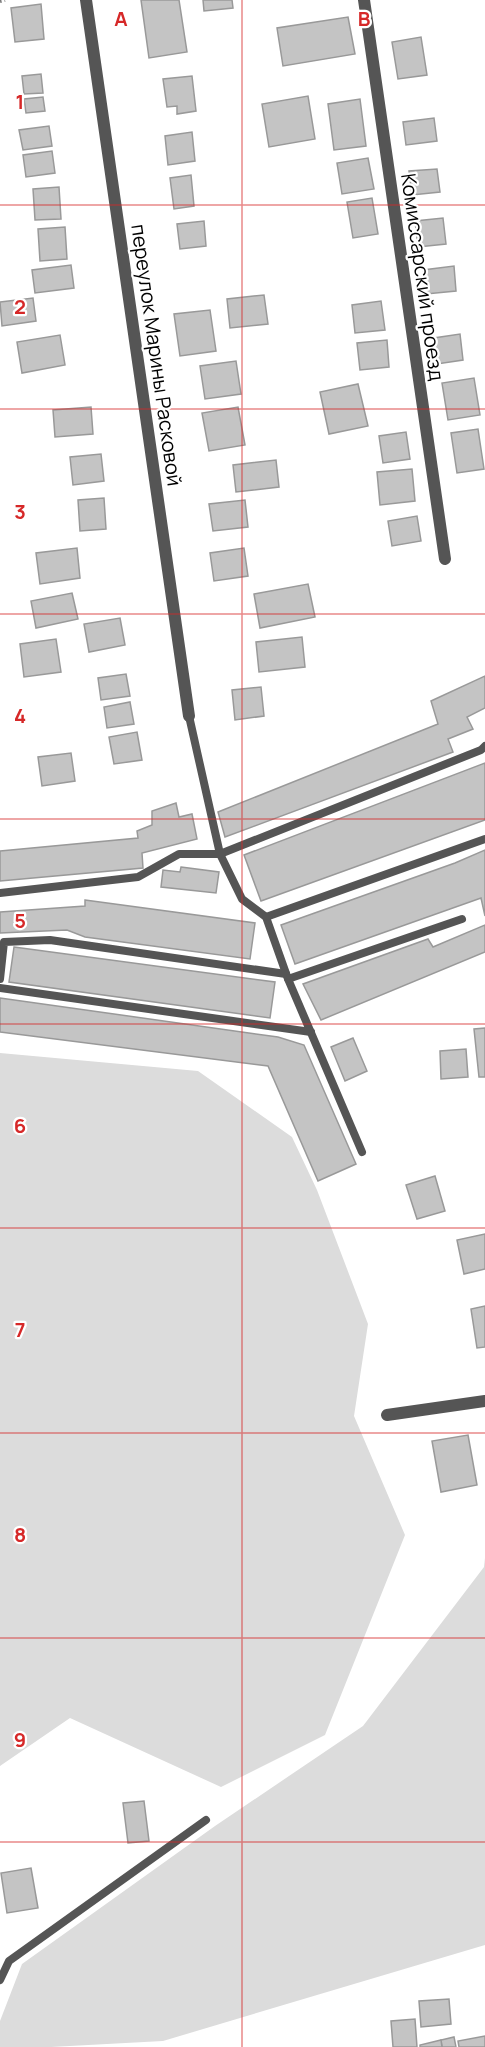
<svg xmlns="http://www.w3.org/2000/svg" width="485" height="2047" viewBox="0 0 485 2047" font-family="Manrope,sans-serif">
<style>
.green{fill:#dcdcdc}
.building{fill:#c4c4c4;stroke:#999;stroke-width:1.5}
.lines{fill:none;stroke-linecap:round;stroke-linejoin:round}
.path{stroke:#777;stroke-width:4;stroke-dasharray:1.5 3;stroke-linecap:butt}
.lane{stroke:#555;stroke-width:8}
.street{stroke:#555;stroke-width:12}
.grid{fill:none;stroke:#d62828;stroke-width:1.5;stroke-opacity:0.55}
.labels{text-anchor:middle;dominant-baseline:central;stroke-width:4.5;stroke-linejoin:round;paint-order:stroke}
.street-label{font-size:20px;fill:#000;stroke:#fff}
.grid-label{font-size:20px;text-anchor:middle;font-weight:bold;fill:#d62828;stroke:#fff;stroke-width:4.5;stroke-linejoin:round;paint-order:stroke}
</style>
<rect width="100%" height="100%" fill="#fff"/>
<g class="green">
<polygon points="0,1053 198,1071 292,1137 317,1190 368,1324 354,1416 405,1535 325,1735 221,1787 70,1718 0,1766"/>
<polygon points="485,1558 485,1945 163,2041 51,2047 0,2047 0,2021 22,1964 215,1826 363,1726 484,1567"/>
</g>
<g class="building">
<polygon points="141,0 179,0 187,52 149,58"/>
<polygon points="203,0 232,0 233,8 204,11"/>
<polygon points="41,4 44,39 15,42 11,8"/>
<polygon points="348,17 355,54 283,66 277,28"/>
<polygon points="421,37 427,75 398,79 392,42"/>
<polygon points="41,74 43,93 24,94 22,76"/>
<polygon points="192,76 196,111 177,114 177,106 167,107 163,79"/>
<polygon points="308,96 315,139 269,147 262,104"/>
<polygon points="43,97 45,111 26,113 24,99"/>
<polygon points="360,99 366,146 334,150 328,104"/>
<polygon points="434,118 437,141 406,145 403,122"/>
<polygon points="49,126 52,146 23,150 19,130"/>
<polygon points="192,132 195,161 168,165 165,136"/>
<polygon points="52,151 55,173 26,177 23,155"/>
<polygon points="368,158 374,189 342,194 337,163"/>
<polygon points="437,169 440,192 412,195 409,171"/>
<polygon points="191,175 194,206 174,209 170,178"/>
<polygon points="59,187 61,219 35,220 33,189"/>
<polygon points="372,198 378,234 353,238 347,202"/>
<polygon points="443,218 446,244 418,247 415,221"/>
<polygon points="204,221 206,246 180,249 177,224"/>
<polygon points="65,227 67,259 40,261 38,229"/>
<polygon points="71,265 74,288 35,293 32,270"/>
<polygon points="454,266 456,291 426,294 423,270"/>
<polygon points="264,295 268,324 230,328 227,299"/>
<polygon points="33,298 36,321 2,326 0,302"/>
<polygon points="381,301 385,330 355,333 352,305"/>
<polygon points="210,310 216,351 180,356 174,314"/>
<polygon points="460,334 463,360 437,364 434,338"/>
<polygon points="60,335 65,365 22,373 17,342"/>
<polygon points="387,340 389,367 360,370 357,343"/>
<polygon points="236,361 241,394 205,399 200,366"/>
<polygon points="474,378 480,415 448,420 442,383"/>
<polygon points="358,384 368,426 329,434 320,392"/>
<polygon points="91,407 93,434 55,437 53,410"/>
<polygon points="238,407 245,445 209,451 202,413"/>
<polygon points="478,429 484,469 457,473 451,433"/>
<polygon points="406,432 410,459 383,463 379,436"/>
<polygon points="101,454 104,481 73,485 70,457"/>
<polygon points="276,460 279,487 236,492 233,465"/>
<polygon points="412,469 415,501 380,505 377,472"/>
<polygon points="104,498 106,529 80,531 78,500"/>
<polygon points="245,500 248,527 213,531 209,504"/>
<polygon points="417,516 421,541 392,546 388,521"/>
<polygon points="77,548 80,578 40,584 36,553"/>
<polygon points="244,548 248,576 214,581 210,553"/>
<polygon points="308,584 315,617 260,628 254,594"/>
<polygon points="72,593 78,619 36,628 31,601"/>
<polygon points="120,618 125,645 89,652 84,624"/>
<polygon points="302,637 305,667 259,672 256,642"/>
<polygon points="56,639 61,672 24,677 20,644"/>
<polygon points="126,674 130,696 101,700 98,678"/>
<polygon points="485,676 485,708 467,717 473,729 448,739 453,752 225,837 218,812 438,724 431,701"/>
<polygon points="261,687 264,716 235,720 232,690"/>
<polygon points="130,702 134,724 107,728 104,707"/>
<polygon points="137,732 142,760 114,764 109,737"/>
<polygon points="71,753 75,781 42,786 38,757"/>
<polygon points="485,763 485,820 261,901 244,855"/>
<polygon points="176,803 179,817 192,814 197,839 142,853 143,868 0,881 0,851 138,838 137,831 152,825 152,811"/>
<polygon points="485,850 485,916 481,898 295,964 281,925 455,863"/>
<polygon points="181,867 219,872 216,893 161,887 163,870 180,872"/>
<polygon points="85,900 255,923 250,959 85,937 67,930 0,933 0,912 85,906"/>
<polygon points="485,925 485,952 321,1020 303,984 428,939 433,947"/>
<polygon points="14,947 275,982 270,1018 9,982"/>
<polygon points="0,998 278,1037 304,1045 356,1164 318,1181 268,1066 0,1032"/>
<polygon points="485,1028 485,1077 479,1077 474,1029"/>
<polygon points="353,1038 367,1071 345,1081 331,1047"/>
<polygon points="466,1049 468,1077 441,1079 440,1051"/>
<polygon points="435,1176 445,1211 417,1219 406,1185"/>
<polygon points="485,1234 485,1269 464,1274 457,1240"/>
<polygon points="485,1306 485,1347 477,1348 471,1309"/>
<polygon points="468,1435 477,1485 441,1492 432,1441"/>
<polygon points="144,1801 149,1841 128,1843 123,1803"/>
<polygon points="31,1868 38,1908 7,1913 1,1873"/>
<polygon points="449,1999 451,2024 421,2027 419,2001"/>
<polygon points="415,2019 417,2047 393,2047 391,2021"/>
<polygon points="485,2036 485,2047 459,2047 458,2041"/>
<polygon points="454,2037 456,2047 442,2047 441,2040"/>
<polygon points="441,2040 442,2047 420,2047 420,2045"/>
</g>
<g class="lines">
<polyline class="path" points="0,1 5,0"/>
<g class="lane">
<polyline points="189,716 220,854 242,899 266,917 288,979 362,1152"/>
<polyline points="0,893 138,877 179,854 220,854 481,750 485,746"/>
<polyline points="266,917 485,839"/>
<polyline points="0,979 4,942 50,940 286,974"/>
<polyline points="288,979 462,919"/>
<polyline points="0,988 311,1032"/>
<polyline points="0,1980 9,1961 206,1820"/>
</g>
<g class="street">
<polyline points="86,0 189,716"/>
<polyline points="364,0 445,559"/>
<polyline points="387,1415 485,1401"/>
</g>
</g>
<path class="grid" d="M242,0V2047M0,205H485M0,409H485M0,614H485M0,819H485M0,1024H485M0,1228H485M0,1433H485M0,1638H485M0,1842H485"/>
<g class="labels">
<g class="street-label">
<text transform="translate(423 277) rotate(82)">Комиссарский проезд</text>
<text transform="translate(157 355) rotate(82)">переулок Марины Расковой</text>
</g>
</g>
<g class="grid-label">
<text x="121" y="26">A</text>
<text x="364" y="26">B</text>
<text x="20" y="109">1</text>
<text x="20" y="314">2</text>
<text x="20" y="519">3</text>
<text x="20" y="723">4</text>
<text x="20" y="928">5</text>
<text x="20" y="1133">6</text>
<text x="20" y="1337">7</text>
<text x="20" y="1542">8</text>
<text x="20" y="1747">9</text>
</g>
</svg>
